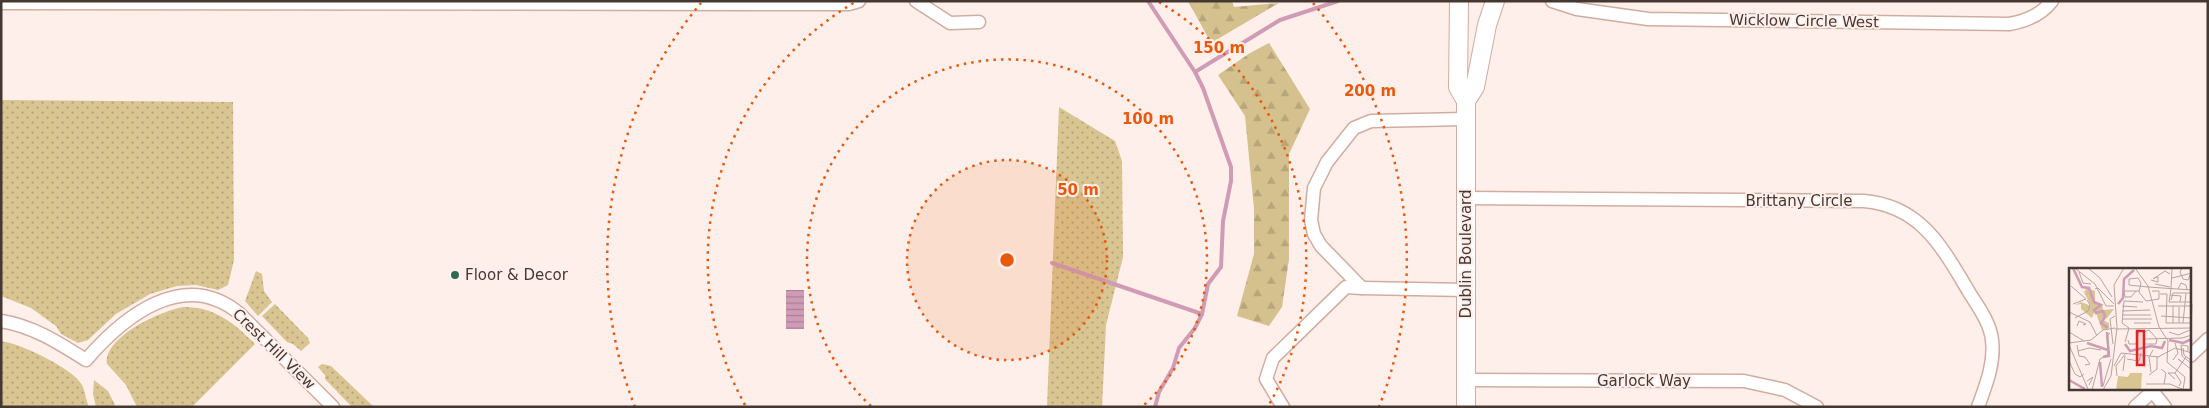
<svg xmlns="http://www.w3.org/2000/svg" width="2209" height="408" viewBox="0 0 2209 408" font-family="'DejaVu Sans',sans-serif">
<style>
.grass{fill:url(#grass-dots)}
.forest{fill:url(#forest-firs)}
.water{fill:url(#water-rules)}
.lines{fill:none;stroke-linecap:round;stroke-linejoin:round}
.stream{stroke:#d09bb5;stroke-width:4}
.street-casing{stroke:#d0ada1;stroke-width:15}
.secondary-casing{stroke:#d0ada1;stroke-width:20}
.street{stroke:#fff;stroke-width:12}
.secondary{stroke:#fff;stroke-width:18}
.ring{fill:none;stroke:#e8590c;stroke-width:2.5;stroke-dasharray:2.5 5}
.poi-dot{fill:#2f6a54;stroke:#feefea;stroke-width:2}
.labels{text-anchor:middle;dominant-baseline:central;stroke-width:4;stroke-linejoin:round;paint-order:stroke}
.street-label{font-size:15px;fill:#453732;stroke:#feefea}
.poi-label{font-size:15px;fill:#453732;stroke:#feefea;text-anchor:start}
.inset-river{fill:none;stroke:#d09bb5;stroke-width:2.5}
.inset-road{fill:none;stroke:#b4a5a0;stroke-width:1}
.view{fill:#d62828;fill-opacity:0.15;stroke:#d62828;stroke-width:2.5}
.inset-edge{fill:none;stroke:#453732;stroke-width:2.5}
.centre{fill:#e8590c;stroke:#feefea;stroke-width:2.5}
.ring-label{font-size:15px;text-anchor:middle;font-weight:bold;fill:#e8590c;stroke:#feefea;stroke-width:4;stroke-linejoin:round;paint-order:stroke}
</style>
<defs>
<pattern id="grass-dots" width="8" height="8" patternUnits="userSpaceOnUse" patternTransform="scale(1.25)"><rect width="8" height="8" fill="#d9c591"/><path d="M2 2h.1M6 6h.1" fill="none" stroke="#b2a177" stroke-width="1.8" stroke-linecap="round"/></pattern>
<pattern id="forest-firs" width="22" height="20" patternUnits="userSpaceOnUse" patternTransform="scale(1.25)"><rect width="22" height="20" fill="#d4c18d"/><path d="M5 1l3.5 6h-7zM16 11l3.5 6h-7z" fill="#b7a67a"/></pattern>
<pattern id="water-rules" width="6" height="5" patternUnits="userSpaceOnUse" patternTransform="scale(1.25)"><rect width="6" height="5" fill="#d09bb5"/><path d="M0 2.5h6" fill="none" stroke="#ab7f94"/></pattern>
</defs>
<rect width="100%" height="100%" fill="#feefea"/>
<g class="grass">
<polygon points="1,100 233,102 234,260 228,285 218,290 196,285 177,286 150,294 116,314 88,340 78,343 61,334 56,326 31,308 1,296"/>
<polygon points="1059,107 1115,141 1122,161 1123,257 1106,325 1102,407 1047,407"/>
<polygon points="256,271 262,274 264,291 272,302 258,316 245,301"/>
<polygon points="275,304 308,338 310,343 301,351 293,344 287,342 262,316"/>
<path d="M184,307C215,307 234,323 255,344L192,407H137L126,385L107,364C103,337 162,310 184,307Z"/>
<path d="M1,341C19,343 73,368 82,385C85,391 86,400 89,407H1Z"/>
<polygon points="322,364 331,366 374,407 352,407 325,379 325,375 318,367"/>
<polygon points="94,380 108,391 116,407 96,407 93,394"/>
</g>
<g class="forest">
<polygon points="1188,1 1232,1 1234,7 1279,3 1211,43"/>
<polygon points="1269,43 1310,109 1289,154 1289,259 1282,307 1269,326 1237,316 1254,254 1254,209 1245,116 1218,75 1250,53"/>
</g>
<rect class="water" x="786" y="290" width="18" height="39"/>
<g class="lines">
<g class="stream">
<polyline points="1148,1 1195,72 1203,88 1231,167 1231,181 1223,221 1221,267 1208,284 1202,314 1195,328 1179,348 1173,368 1159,392 1155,407"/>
<polyline points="1195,72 1280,20 1338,1"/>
<polyline points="1052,263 1202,314"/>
</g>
<defs>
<g id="street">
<polyline points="916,1 950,23 979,22"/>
<path d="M1552,1L1577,9L1648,19L2009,24C2027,21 2041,15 2052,1"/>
<polyline points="1,3 849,4 859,1"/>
<path d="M1466,198L1864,201C1921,206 1942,247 1969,292C1978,307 1990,322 1992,340C1995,363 1986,385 1978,407"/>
<polyline points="1362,288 1466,290"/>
<path d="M1,321C33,326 59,343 86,360C123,317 184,267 240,314L333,407"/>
<polyline points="2190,356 2208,339"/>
<polyline points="1466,380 1744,381 1785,390 1817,407"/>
<polyline points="2153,392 2165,407"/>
<polyline points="1283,407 1266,379 1273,358 1346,287 1362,288 1321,246 1314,234 1311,220 1314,188 1327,162 1354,128 1371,121 1465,119"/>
<polyline points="2135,407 2155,389"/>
</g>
<g id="secondary">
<polyline points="1459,1 1458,87 1466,101 1466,407"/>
<polyline points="1466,101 1475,87 1487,25 1495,1"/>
</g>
</defs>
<use href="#street" class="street-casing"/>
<use href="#secondary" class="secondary-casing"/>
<use href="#street" class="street"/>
<use href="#secondary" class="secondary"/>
</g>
<circle cx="1007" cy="260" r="100" fill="#e8590c" fill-opacity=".12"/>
<g class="ring">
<circle cx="1007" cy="260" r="100"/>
<path d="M871 406A200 200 0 1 1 1143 406"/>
<path d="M745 405A300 300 0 0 1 855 2M1159 2A300 300 0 0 1 1269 405"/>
<path d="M635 407A400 400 0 0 1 701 3M1313 3A400 400 0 0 1 1379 407"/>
</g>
<circle class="poi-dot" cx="455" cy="275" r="5"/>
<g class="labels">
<g class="street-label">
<text transform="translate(1804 21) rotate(1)">Wicklow Circle West</text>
<text x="1799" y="201">Brittany Circle</text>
<text transform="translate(1466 254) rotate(-90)">Dublin Boulevard</text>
<text transform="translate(274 349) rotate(44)">Crest Hill View</text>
<text x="1644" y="381">Garlock Way</text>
</g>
<g class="poi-label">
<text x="465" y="275">Floor &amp; Decor</text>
</g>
</g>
<g transform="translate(2069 268)">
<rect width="122" height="122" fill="#feefea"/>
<path d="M18,20L26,23V34L33,36L34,42L45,41L38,50L32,51L40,55V60L33,62L26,42L23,50L12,41V36L6,37L12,34L22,38L15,24Z" fill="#d9c591"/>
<path d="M61,105H73L72,122L77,121L78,122H47L49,108L59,109Z" fill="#d9c591"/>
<path class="inset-river" d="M4,0L13,19L20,20L25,34L32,37L25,42L27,45L34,43L36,49L32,55L39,60M49,36L54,30L55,11L65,2M100,72L114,75L123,71M18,75L39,82M56,76L61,83L82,78L93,80L96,73M34,89L40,88L38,64M31,94L33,119M0,112L16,121"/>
<path class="inset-road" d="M19,0L31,10L43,29M66,0L79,18L90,59L99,73L98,94L116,109L114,122M113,0L111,4L114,11L119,12L122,5M7,1L26,16L37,38H45M10,4L14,15L22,16M69,10L72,15L70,24L77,33L90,31V23H83M69,10L60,11V17L79,19M103,10L123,5M84,11L96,3L101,6M82,12L89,14V9L85,10M86,16L101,19M2,18L17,31L4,36M79,19L123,22M26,21L29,20L45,36M102,21L100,34H121M102,21L103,0M109,21L112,15L117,17L118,22M67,23L62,29H56L55,23H70M91,26H98L97,55H122M101,27L112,28L111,34M102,32L104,25H121M53,38L68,39M89,38H123M104,38V55M110,39V55M53,43L81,42M0,44L21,54L28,68M53,47H82M92,48L123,50M6,50L19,43L21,37L18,32M53,51H83M53,55L55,33L74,34M53,55L60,60L56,74M65,55H82M114,55L117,25M8,58L10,53L17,56L14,57M122,60L123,36M46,61L123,60M0,64L15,73M75,64L80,62L88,71M100,64L109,67L121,62M75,71L113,70L123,67M59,72L60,76H67L70,61M0,75L22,72L34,62L46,60M44,76L41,51L46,48M75,76H87L88,71M0,77L19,121M8,77L10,88L16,89L21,96L16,97M114,80L115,87L123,93M9,83L20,80L32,82M119,83V78L112,77L113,88L123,96M89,89L106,80L123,85M58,91L70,93L72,85M104,92L109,85L106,75M0,93L6,106L11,109L15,106M114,95L109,91L123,102M45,98L52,85L90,89M92,101L97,105L95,116M54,103L56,88M82,104L80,89L84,82M80,107L88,101V89M48,108L47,98L57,85M106,111L99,105H106M18,113L24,109L20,117M77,116H101L113,121M34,118L42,91M110,118L112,114L106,105L117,89M23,122L31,91L39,86L38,68L41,65M34,122L42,108L48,60L45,17L55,0"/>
<path class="view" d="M68,63H75V97H68Z"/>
<rect width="122" height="122" class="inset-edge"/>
</g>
<circle cx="1007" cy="260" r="8" class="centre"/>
<g class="ring-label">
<text x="1219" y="53">150 m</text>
<text x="1370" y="96">200 m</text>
<text x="1148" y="124">100 m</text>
<text x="1078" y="195">50 m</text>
</g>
<rect width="2209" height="408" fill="none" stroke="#453732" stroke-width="5"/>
</svg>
